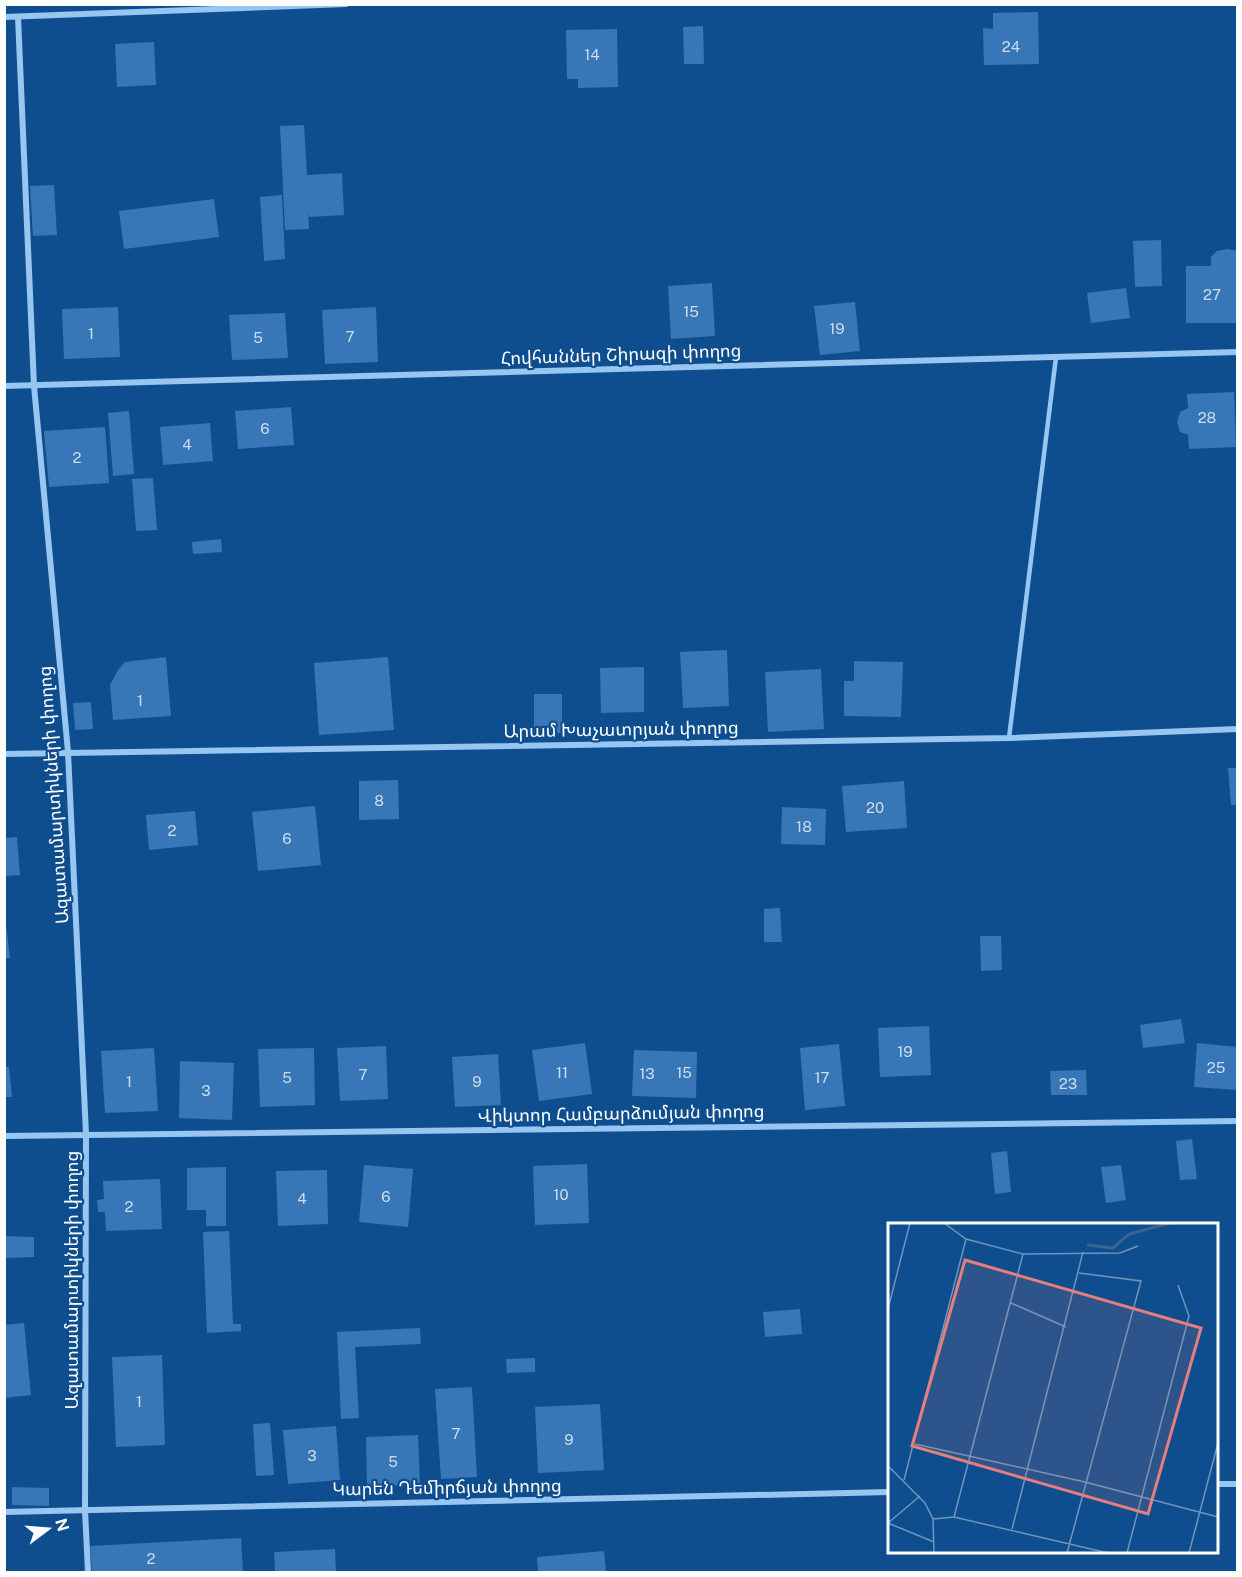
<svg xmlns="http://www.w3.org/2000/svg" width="1242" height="1577" viewBox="0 0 1242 1577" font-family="'Public Sans','Noto Sans Armenian',sans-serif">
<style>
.building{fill:#3777b8}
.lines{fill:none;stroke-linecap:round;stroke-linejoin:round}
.service{stroke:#97c6f3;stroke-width:4.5}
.minor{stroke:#97c6f3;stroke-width:6}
.labels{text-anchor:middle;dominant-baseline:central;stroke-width:4.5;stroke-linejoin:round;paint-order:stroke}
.number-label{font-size:15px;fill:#cddded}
.street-label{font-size:18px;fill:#fff;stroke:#0f4e8e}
.inset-river{fill:none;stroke:#376594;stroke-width:3}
.inset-road{fill:none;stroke:#6f95bb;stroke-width:1.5}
.view{fill:#e67e7e;fill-opacity:0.15;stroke:#e67e7e;stroke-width:3}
.inset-edge{fill:none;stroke:#fff;stroke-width:3}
</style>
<rect width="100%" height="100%" fill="#0f4e8e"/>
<g class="building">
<polygon points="1038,12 1039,64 984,65 983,28 993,29 993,13"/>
<polygon points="703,26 704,64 684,64 683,27"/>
<polygon points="617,29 618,87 578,88 578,79 567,79 566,30"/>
<polygon points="154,42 156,85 117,87 115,44"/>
<polygon points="304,125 307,175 342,173 344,215 309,217 308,208 309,229 285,230 280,126"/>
<polygon points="54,185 57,235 33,236 30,186"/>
<polygon points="282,195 285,259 264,261 260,197"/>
<polygon points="214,199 219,237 124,249 119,211"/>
<polygon points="1161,240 1162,286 1135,287 1133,241"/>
<polygon points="1227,249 1238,251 1238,323 1186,323 1186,266 1211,266 1211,257 1217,251"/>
<polygon points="712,283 715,336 671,339 668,286"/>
<polygon points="1126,288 1130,318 1091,323 1087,293"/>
<polygon points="855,302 860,351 820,355 814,306"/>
<polygon points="118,307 120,357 64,359 62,309"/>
<polygon points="376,307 378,362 325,364 322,310"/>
<polygon points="285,313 288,358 232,360 229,315"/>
<polygon points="1234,392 1236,447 1189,449 1188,435 1180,432 1177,422 1180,412 1188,408 1187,394"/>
<polygon points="291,407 294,445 238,449 235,411"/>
<polygon points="129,411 134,474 113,476 108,413"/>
<polygon points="210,423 213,461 163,465 160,427"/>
<polygon points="105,427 109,483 49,487 44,431"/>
<polygon points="153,478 157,530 136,531 132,479"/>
<polygon points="221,539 222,552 193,554 192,542"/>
<polygon points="727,650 729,706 683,708 680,652"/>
<polygon points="166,657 171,716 113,720 110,685 118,670 125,662"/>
<polygon points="388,657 394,730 319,735 314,663"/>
<polygon points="854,661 903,662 901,717 844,716 844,681 854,681"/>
<polygon points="644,667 644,712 601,713 600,668"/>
<polygon points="821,669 824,729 768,732 765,672"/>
<rect x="534" y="694" width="28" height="39"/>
<polygon points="91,702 93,729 75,730 73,703"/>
<polygon points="1228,768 1238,768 1238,805 1231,805"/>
<polygon points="398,780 399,819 359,820 359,781"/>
<polygon points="904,781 907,828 846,832 842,786"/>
<polygon points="315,806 321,865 258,871 252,812"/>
<polygon points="782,807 826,809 825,845 781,844"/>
<polygon points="195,811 198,845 149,850 146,815"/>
<polygon points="17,837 20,875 4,876 4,838"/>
<polygon points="4,908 10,958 4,958"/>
<polygon points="780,908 782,942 764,942 764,909"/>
<polygon points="980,936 1001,936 1002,970 981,971"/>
<polygon points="1181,1019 1185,1043 1143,1048 1140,1025"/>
<polygon points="929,1026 931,1075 880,1077 878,1028"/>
<polygon points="585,1043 592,1094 539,1101 532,1050"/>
<polygon points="1197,1043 1238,1047 1238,1090 1194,1087"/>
<polygon points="839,1044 845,1106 805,1110 800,1048"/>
<polygon points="386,1046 388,1099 340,1101 337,1048"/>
<polygon points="154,1048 158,1111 105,1113 101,1051"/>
<polygon points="314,1048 315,1105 260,1107 258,1049"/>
<polygon points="634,1050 697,1052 696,1098 632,1096"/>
<polygon points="498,1054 501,1105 455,1107 452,1057"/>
<polygon points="180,1061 234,1063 232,1120 179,1118"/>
<polygon points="4,1067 9,1067 12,1097 4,1097"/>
<polygon points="1086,1070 1087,1095 1051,1095 1050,1071"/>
<polygon points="1192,1139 1197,1179 1180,1180 1176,1141"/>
<polygon points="1007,1151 1011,1192 995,1194 991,1153"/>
<polygon points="587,1164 589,1223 535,1225 533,1166"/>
<polygon points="364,1165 413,1169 408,1227 359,1222"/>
<polygon points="1121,1165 1126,1200 1106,1203 1101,1167"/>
<polygon points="226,1167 226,1226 206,1226 206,1210 187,1210 187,1168"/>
<polygon points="327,1170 328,1224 278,1226 276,1171"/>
<polygon points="160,1179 162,1229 106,1231 105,1212 98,1212 97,1200 104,1199 103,1181"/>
<polygon points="229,1231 233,1324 241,1324 241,1331 207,1333 203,1232"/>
<polygon points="4,1236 34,1237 34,1257 4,1258"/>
<polygon points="800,1309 802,1334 765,1337 763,1312"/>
<polygon points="24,1323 31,1395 4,1398 4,1325"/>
<polygon points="420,1328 421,1344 355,1347 359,1418 341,1419 337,1332"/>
<polygon points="162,1355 165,1445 116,1447 112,1357"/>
<polygon points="535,1358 535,1372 507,1373 506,1359"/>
<polygon points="472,1387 477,1477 441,1479 435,1389"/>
<polygon points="600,1404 604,1470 538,1473 535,1407"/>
<polygon points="270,1423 274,1475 256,1476 253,1424"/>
<polygon points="336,1426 340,1480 288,1484 283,1430"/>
<polygon points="418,1435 420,1485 367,1486 366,1437"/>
<polygon points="12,1487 49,1488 49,1506 12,1505"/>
<polygon points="241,1538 243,1572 92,1572 90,1546"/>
<polygon points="335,1549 336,1572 275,1572 274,1552"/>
<polygon points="604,1551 606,1572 538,1572 537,1557"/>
</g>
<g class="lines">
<polyline class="service" points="1009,738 1056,357"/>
<g class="minor">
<polyline points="4,17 346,4"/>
<polyline points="18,17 34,386 68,752 86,1134 85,1510 88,1572"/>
<polyline points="4,386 1238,352"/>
<polyline points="4,754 1009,738 1238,729"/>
<polyline points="4,1136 1238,1121"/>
<polyline points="1216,1484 1238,1484"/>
<polyline points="4,1512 890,1492"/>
</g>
</g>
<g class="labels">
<g class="number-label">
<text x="1011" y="46">24</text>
<text x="592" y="54">14</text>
<text x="1212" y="294">27</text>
<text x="691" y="311">15</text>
<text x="837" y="328">19</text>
<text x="91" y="333">1</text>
<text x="350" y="336">7</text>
<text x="258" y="337">5</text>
<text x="1207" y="417">28</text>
<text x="265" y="428">6</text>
<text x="187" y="444">4</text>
<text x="77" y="457">2</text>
<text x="140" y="700">1</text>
<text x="379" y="800">8</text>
<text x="875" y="807">20</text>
<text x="804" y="826">18</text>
<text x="172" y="830">2</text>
<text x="287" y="838">6</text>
<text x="905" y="1051">19</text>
<text x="1216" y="1067">25</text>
<text x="562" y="1072">11</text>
<text x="684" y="1072">15</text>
<text x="647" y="1073">13</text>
<text x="363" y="1074">7</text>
<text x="287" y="1077">5</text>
<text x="822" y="1077">17</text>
<text x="129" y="1081">1</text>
<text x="477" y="1081">9</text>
<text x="1068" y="1083">23</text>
<text x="206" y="1090">3</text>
<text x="561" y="1194">10</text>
<text x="386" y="1196">6</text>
<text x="302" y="1198">4</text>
<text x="129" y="1206">2</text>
<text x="139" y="1401">1</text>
<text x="456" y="1433">7</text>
<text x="569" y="1439">9</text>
<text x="312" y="1455">3</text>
<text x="393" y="1461">5</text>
<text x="151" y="1558">2</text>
</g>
<g class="street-label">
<text transform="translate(621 354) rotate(-2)">Հովհաններ Շիրազի փողոց</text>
<text transform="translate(621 729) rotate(-1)">Արամ Խաչատրյան փողոց</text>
<text transform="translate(53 795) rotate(-94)">Ազատամարտիկների փողոց</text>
<text transform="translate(621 1113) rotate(-1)">Վիկտոր Համբարձումյան փողոց</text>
<text transform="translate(71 1280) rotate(-90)">Ազատամարտիկների փողոց</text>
<text transform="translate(447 1487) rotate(-1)">Կարեն Դեմիրճյան փողոց</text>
</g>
</g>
<g transform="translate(888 1223)">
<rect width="330" height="330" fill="#0f4e8e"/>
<path class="inset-river" d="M199,22L225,25L241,11L282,0"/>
<path class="inset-road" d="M56,0L78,16L135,31L232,30L250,23M123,80L178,104M0,86L22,0M27,221L197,259L330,294M0,243L37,280L45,296L46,330M16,257L78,16M66,294L135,31M45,296L66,294L220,330M0,300L46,319M0,300L32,273M124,306L195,29M179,330L253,58L191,50M239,330L301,93L290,62M301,330L330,220"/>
<path class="view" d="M77,37L313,105L260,291L24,223Z"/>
<rect width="330" height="330" class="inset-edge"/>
</g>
<rect width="1242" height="1577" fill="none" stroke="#ffffff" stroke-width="12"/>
<g transform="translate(48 1529) rotate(74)" stroke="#0f4e8e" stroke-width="4.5" paint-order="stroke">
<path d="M0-4.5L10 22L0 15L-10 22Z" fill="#ffffff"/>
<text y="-9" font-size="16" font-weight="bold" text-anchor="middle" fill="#ffffff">N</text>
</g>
</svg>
